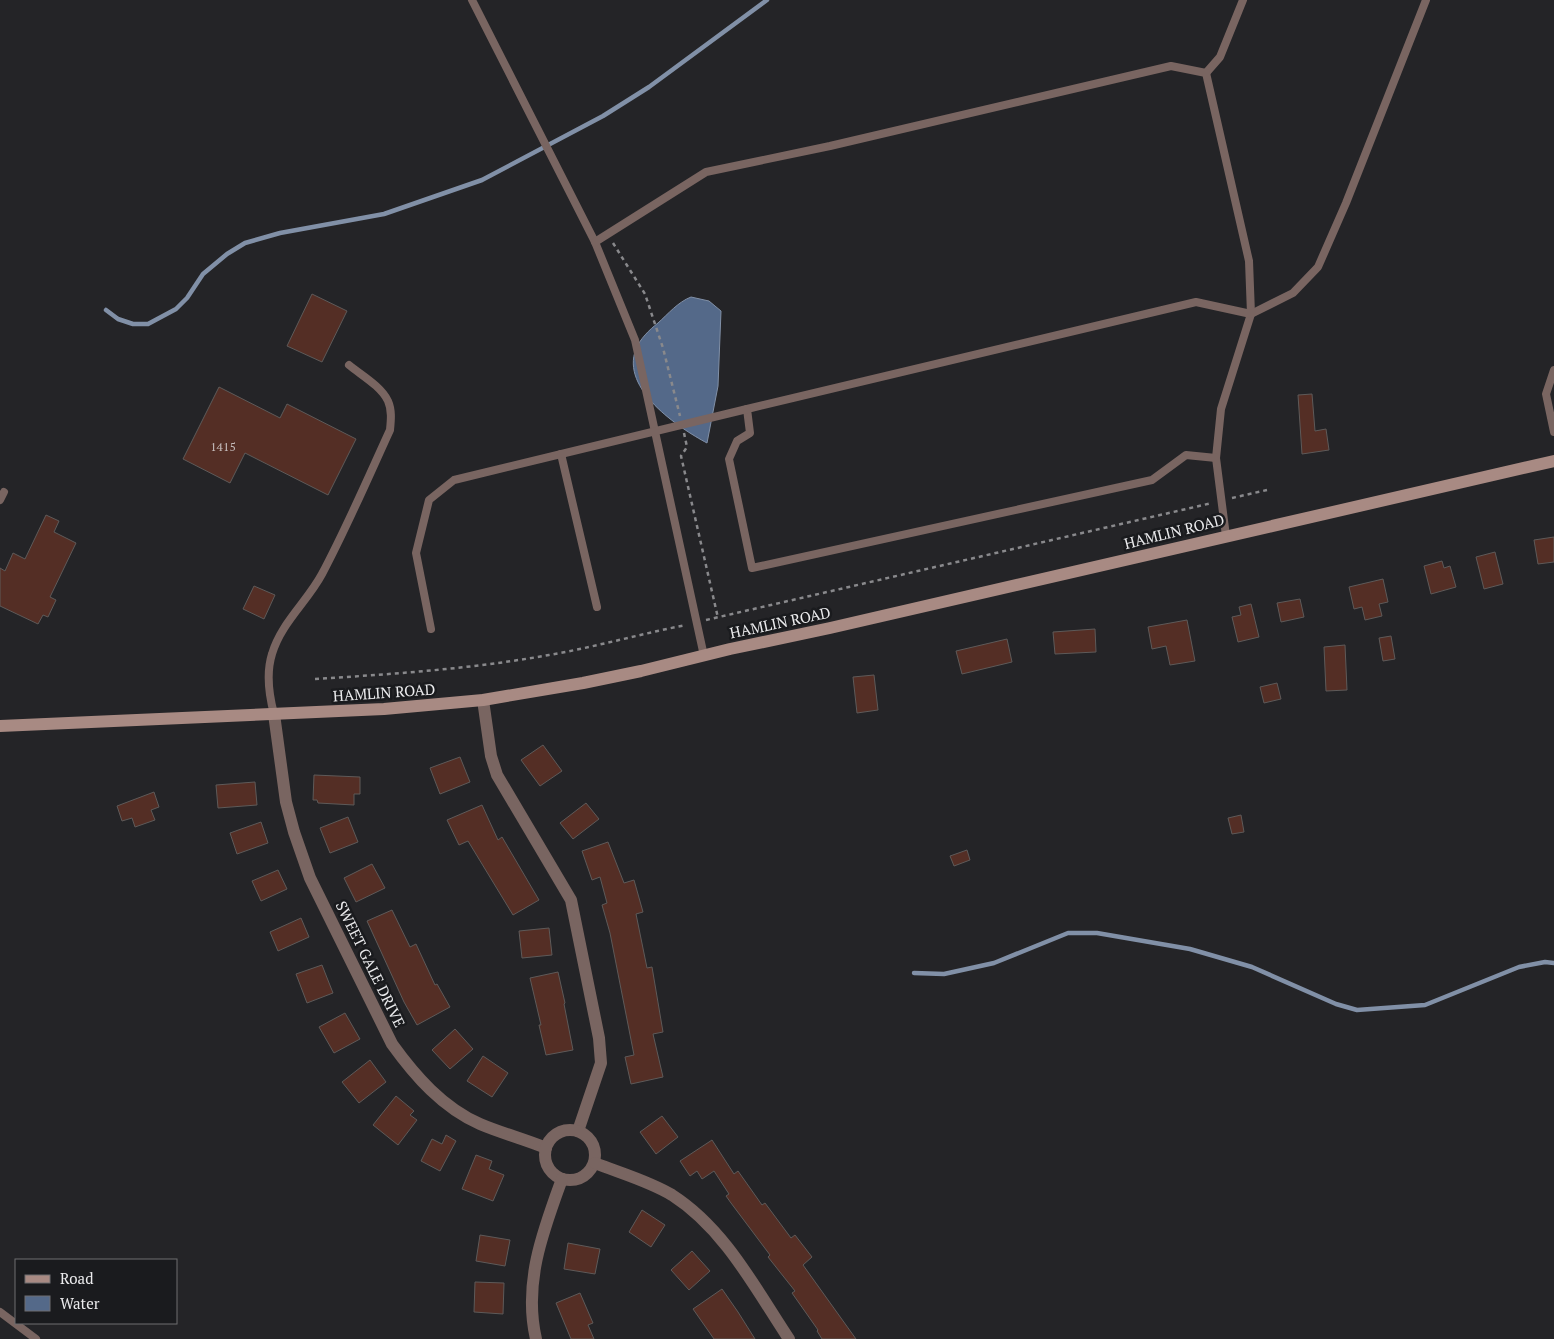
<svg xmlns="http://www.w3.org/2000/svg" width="1554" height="1339" viewBox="0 0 1554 1339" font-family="'PT Serif',serif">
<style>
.water{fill:#546989;stroke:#8190a7}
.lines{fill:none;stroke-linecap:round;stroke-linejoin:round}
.stream{stroke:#8190a7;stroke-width:4.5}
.building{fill:#542e25;stroke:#5e5a59}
.path{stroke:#89898c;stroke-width:2.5;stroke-dasharray:4 4;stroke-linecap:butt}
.lane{stroke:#796561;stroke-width:8}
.street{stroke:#796561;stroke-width:12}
.secondary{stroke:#a88a83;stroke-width:12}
.labels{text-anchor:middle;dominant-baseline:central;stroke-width:5;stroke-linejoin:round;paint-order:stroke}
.number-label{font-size:12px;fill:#c5bcbb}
.street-label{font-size:15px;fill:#ebebed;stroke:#1a1b1e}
</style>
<rect width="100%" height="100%" fill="#242427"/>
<path class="water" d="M691,297L709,301L721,311L718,386L707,443C679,428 620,389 636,349C640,339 649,330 658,323C668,314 678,302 691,297Z"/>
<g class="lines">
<g class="stream">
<polyline points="106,310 118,319 133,324 148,324 176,309 187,298 203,274 227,254 245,243 280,233 384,214 482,180 603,116 649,87 767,0"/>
<polyline points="914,973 944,974 994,963 1068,933 1097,933 1190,949 1252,967 1336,1004 1357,1010 1425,1005 1519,967 1545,962 1554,963"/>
</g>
</g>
<g class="building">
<polygon points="312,294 347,311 322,362 287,346"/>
<polygon points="219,387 280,418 287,404 356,439 328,495 245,453 230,483 183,459"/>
<polygon points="1312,394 1315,431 1326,429 1329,450 1302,454 1298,395"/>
<polygon points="46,515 59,521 54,532 76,543 50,597 56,600 48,617 43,615 38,624 0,606 0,568 5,571 13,553 25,559"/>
<polygon points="1554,537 1554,562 1538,564 1534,540"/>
<polygon points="1495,552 1503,584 1484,589 1476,557"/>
<polygon points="1442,561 1444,568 1450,566 1456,587 1431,594 1424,566"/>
<polygon points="1383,579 1388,602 1379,604 1382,616 1365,620 1362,607 1354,609 1349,587"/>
<polygon points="254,586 275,595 264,619 243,609"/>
<polygon points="1300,599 1304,617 1281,622 1277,603"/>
<polygon points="1251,604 1259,637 1238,642 1232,617 1241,615 1239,607"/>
<polygon points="1187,620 1195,661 1170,665 1166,646 1152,649 1148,627"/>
<polygon points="1095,629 1096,652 1055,654 1053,632"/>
<polygon points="1391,636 1395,659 1383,661 1379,638"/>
<polygon points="1007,639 1012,662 962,674 956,651"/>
<polygon points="1345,645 1347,690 1326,691 1324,647"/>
<polygon points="874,675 878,710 857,713 853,677"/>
<polygon points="1277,683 1281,699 1264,703 1260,687"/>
<polygon points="543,745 562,771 540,786 521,760"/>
<polygon points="460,757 470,782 440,794 430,768"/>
<polygon points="314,775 360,777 360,794 354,794 354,805 318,803 317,800 313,800"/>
<polygon points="255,782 257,805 218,808 216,785"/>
<polygon points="154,792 159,807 151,810 155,820 135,827 132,818 122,821 117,806"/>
<polygon points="586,803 599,819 573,839 560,823"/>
<polygon points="482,805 498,840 502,837 539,900 513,915 468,841 459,845 447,820"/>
<polygon points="1241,815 1244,832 1232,834 1228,818"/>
<polygon points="348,817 358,842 330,853 320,828"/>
<polygon points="261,822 268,843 237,854 230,833"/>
<polygon points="608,842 624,883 634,880 643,912 636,914 647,968 652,967 663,1032 653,1034 663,1077 631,1084 625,1057 634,1055 610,933 602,905 607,903 600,877 592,880 582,851"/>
<polygon points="967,850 970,860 954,866 950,856"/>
<polygon points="372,864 385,888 356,902 344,878"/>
<polygon points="278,870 287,889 261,901 252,881"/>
<polygon points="392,910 410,947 416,944 435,985 437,984 450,1007 417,1025 404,1002 367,921"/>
<polygon points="301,918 309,937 278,951 270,932"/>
<polygon points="549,928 552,955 522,958 519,931"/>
<polygon points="322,965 333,993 307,1003 296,974"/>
<polygon points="558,972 565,1003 564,1004 573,1050 546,1055 539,1025 541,1025 530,978"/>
<polygon points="345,1013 360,1039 334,1053 319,1027"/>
<polygon points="455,1029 473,1049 450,1069 432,1050"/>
<polygon points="483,1056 508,1073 492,1097 467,1081"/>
<polygon points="370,1060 386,1082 359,1103 342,1082"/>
<polygon points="396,1096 414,1111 410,1115 417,1120 398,1145 373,1125"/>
<polygon points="662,1116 678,1137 656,1154 640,1132"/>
<polygon points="446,1135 456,1141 440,1171 421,1161 432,1139 442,1144"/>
<polygon points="712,1140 734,1174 738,1171 762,1205 765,1203 791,1238 795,1235 812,1257 803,1265 856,1339 822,1339 817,1331 818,1330 792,1293 795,1291 768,1257 770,1255 731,1203 726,1196 729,1194 714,1171 702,1179 697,1171 690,1176 680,1161"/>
<polygon points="476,1155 492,1161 489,1169 504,1175 493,1201 462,1189"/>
<polygon points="642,1210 665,1225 651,1247 629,1232"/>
<polygon points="480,1235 510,1240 505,1266 476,1261"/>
<polygon points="568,1243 600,1249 595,1274 564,1269"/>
<polygon points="692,1251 710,1271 689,1290 671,1270"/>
<polygon points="475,1282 504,1283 503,1314 474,1312"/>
<polygon points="722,1289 738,1312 755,1339 714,1339 693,1309"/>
<polygon points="580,1293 593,1323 588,1325 594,1339 571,1339 556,1303"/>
</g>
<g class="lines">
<g class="path">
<polyline points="613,243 645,294 663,348 680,416"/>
<polyline points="684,433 687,447 681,456 718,618"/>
<polyline points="1232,498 1267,490"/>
<polyline points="706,620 1212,503"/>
<path d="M315,679C393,674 471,669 549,655C595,647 640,634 686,625"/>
</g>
<g class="lane">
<polyline points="472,0 595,242 635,340 704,656"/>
<polyline points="1206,73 1220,57 1243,0"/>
<polyline points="595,242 706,172 830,146 1171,66 1206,73 1249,261 1251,314 1221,409 1216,458 1226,536"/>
<polyline points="1554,370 1546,394 1554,432"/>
<polyline points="561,454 597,607"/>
<polyline points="1216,458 1186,455 1152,480 752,568 729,459 737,441 750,433 747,409 1196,302 1251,314 1293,293 1318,267 1346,203 1426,0"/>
<polyline points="0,500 4,492"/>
<polyline points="431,629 416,553 429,500 454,480 747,409"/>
<path d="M274,714C269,695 266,673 272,654C281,623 307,602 322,574C347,527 368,478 390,430C391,420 392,410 388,401C381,386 361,375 349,365"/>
<polyline points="0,1312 36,1339"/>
</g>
<g class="street">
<polyline points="483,700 491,756 497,775 571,900 599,1038 601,1063 578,1131"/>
<path d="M274,714L286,802L294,832L310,878L392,1044C415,1076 443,1108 480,1124C501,1133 524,1139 546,1148"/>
<circle cx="570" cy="1155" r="25"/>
<path d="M595,1163C620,1173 649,1181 672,1195C725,1229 755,1288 789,1339"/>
<path d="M536,1339C523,1283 543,1231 562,1179"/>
</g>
<polyline class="secondary" points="0,726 384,709 483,700 583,683 641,671 730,649 830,628 1554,461"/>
</g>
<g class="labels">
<g class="number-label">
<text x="223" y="446">1415</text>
</g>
<g class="street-label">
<text transform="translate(1174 531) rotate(-14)">HAMLIN ROAD</text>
<text transform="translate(780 622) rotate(-12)">HAMLIN ROAD</text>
<text transform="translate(384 692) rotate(-4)">HAMLIN ROAD</text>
<text transform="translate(371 964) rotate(64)">SWEET GALE DRIVE</text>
</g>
</g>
<rect x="15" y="1259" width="162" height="65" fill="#1a1b1e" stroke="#6e6e71"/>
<rect x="25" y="1275" width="25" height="8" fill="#a88a83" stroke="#6e6e71"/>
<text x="60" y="1284" font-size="15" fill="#ebebed">Road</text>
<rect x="25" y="1296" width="25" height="15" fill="#546989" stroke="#6e6e71"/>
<text x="60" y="1309" font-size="15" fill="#ebebed">Water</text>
</svg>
